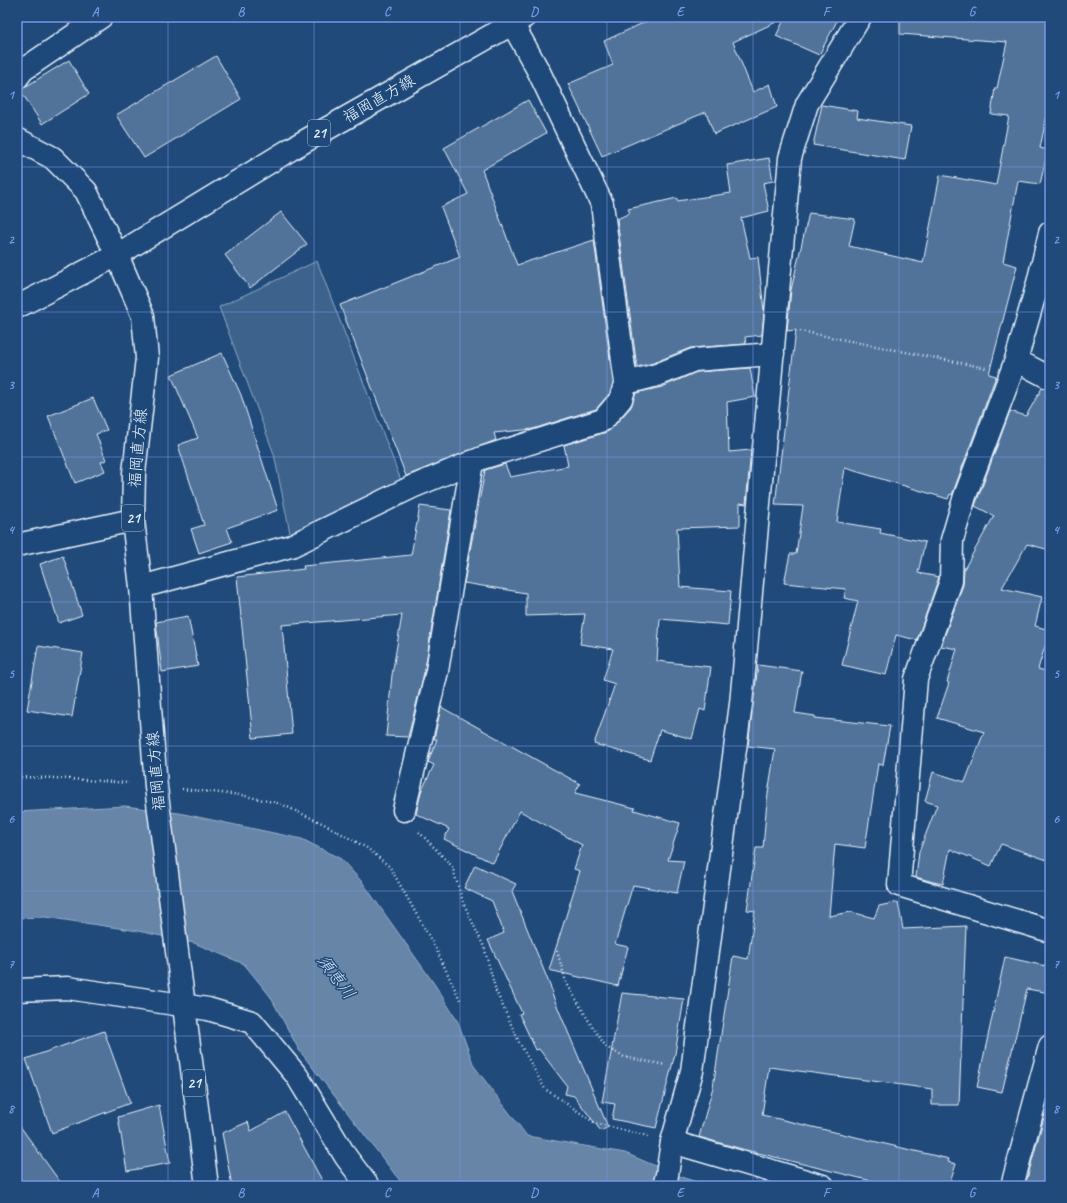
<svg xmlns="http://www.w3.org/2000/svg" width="1067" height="1203" viewBox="0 0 1067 1203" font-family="Caveat,'Klee One',sans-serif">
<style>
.green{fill:#3c628c;stroke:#92aac2}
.water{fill:#6685a7;stroke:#9ab0c7}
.building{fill:#517399;stroke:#e8f1f8}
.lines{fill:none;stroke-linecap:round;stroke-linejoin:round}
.minor-casing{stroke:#e8f1f8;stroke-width:25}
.major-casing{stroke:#e8f1f8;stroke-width:25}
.path{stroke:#e8f1f8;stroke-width:2.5;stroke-dasharray:1 3;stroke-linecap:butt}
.minor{stroke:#1f4a7a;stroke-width:22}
.major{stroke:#1f4a7a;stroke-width:22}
.grid{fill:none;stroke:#7897e6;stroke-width:1;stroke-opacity:0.55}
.labels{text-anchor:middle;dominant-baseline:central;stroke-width:3;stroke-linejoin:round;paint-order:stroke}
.shield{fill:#1f4a7a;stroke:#acbfd2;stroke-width:1}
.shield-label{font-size:15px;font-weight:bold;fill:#e8f1f8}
.street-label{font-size:16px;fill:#e8f1f8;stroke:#1f4a7a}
.water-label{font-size:17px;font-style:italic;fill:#d4e1ec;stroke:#1f4a7a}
.neatline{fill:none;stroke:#7897e6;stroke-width:1.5}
.grid-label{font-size:13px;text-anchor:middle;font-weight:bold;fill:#7897e6}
</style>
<rect width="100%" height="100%" fill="#1f4a7a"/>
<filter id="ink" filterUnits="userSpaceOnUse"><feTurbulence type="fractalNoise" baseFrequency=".025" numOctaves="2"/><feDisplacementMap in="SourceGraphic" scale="8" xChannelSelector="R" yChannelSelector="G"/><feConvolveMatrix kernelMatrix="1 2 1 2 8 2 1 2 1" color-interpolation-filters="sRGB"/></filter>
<g filter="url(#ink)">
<polygon class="green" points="317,261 402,483 290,533 274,454 219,307"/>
<polygon class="water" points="125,806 179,813 302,839 341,859 363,883 435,985 458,1022 474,1066 527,1136 625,1153 684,1178 710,1186 404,1186 299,1050 270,996 244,964 194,943 138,931 45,917 17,918 17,812"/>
<g class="building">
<polygon points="656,17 839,17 819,55 776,36 785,18 733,42 753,92 770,84 777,107 714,134 706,112 602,156 568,84 613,65 604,41"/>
<polygon points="900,17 1050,17 1050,100 1040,148 1048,150 1040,184 1018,181 1003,262 1017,266 989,374 996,376 952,495 950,494 948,499 845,468 837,522 881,529 880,533 925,542 918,573 939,577 917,640 896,635 886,675 842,665 858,601 844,598 846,589 784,583 790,554 796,554 803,506 775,505 796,330 787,331 791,290 809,213 855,219 849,246 923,263 940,175 996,185 1009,116 991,114 995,88 997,88 1007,42 900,34"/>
<polygon points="216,56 241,99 144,158 116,115"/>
<polygon points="69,60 89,94 42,124 20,90"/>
<polygon points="528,100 546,133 482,170 517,265 594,240 613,382 610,393 596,409 533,429 494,433 496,440 406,476 340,305 460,257 441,207 468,194 444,148"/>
<polygon points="822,105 858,111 857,118 911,126 905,160 813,145"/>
<polygon points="769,158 773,181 763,183 769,211 741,218 750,258 758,257 764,311 762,335 745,337 746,344 690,348 653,363 637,367 617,219 630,213 628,209 677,198 677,201 731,193 727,165"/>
<polygon points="281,212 307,244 250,288 225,255"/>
<polygon points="222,353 241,395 278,510 227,528 232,542 199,553 191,529 204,525 178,445 198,438 171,375"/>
<polygon points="750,368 755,397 727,402 729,452 751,450 746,504 740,503 740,526 677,528 680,587 731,591 728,625 660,619 657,661 711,667 705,711 700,709 692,739 660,730 650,760 594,744 615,684 603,680 613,649 580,644 585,614 526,616 526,593 464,583 485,470 505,464 510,477 568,466 564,445 607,432 612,428 631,407 636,393 662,387 697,372"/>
<polygon points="1042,388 1050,390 1050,550 1027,544 1002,588 1042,597 1035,626 1050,630 1038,669 1050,672 1050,861 1001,844 991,866 950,849 943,884 933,882 916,877 919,852 937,805 925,801 933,772 965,782 984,732 937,718 949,683 947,682 957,649 941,646 963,585 964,569 994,516 975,506 1010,411 1026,416"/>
<polygon points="93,398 107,430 96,434 106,460 101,462 105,471 75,483 48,416"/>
<polygon points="420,506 451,510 425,669 408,737 386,736 392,675 402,615 282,625 292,734 253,738 237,577 304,569 303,566 411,555"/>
<polygon points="63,556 82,615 59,623 40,564"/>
<polygon points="188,616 198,666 162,672 156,622"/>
<polygon points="38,646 83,653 72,717 27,710"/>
<polygon points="758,665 802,671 795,713 815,716 815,718 890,726 883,765 878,764 865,848 835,844 829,916 851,912 874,918 879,906 898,902 903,929 966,926 959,1105 932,1105 932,1089 769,1067 762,1115 949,1159 948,1162 956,1164 949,1186 892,1186 742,1149 699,1137 713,1087 733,956 748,959 755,911 747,910 756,848 763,848 767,800 775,749 748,746"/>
<polygon points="441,707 580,784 575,793 635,808 634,810 680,823 668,860 684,861 677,893 633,885 615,944 628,947 618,986 549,970 580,871 574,869 582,845 520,811 493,863 444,839 449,829 416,814 421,792 434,765 428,762 437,739 434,739"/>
<polygon points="475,865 516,884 512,891 553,993 552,994 608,1127 601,1131 574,1096 565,1094 567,1086 539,1049 536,1050 519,1014 522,1013 488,940 504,933 492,901 464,888"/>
<polygon points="1005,957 1050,967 1050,993 1027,989 1002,1092 977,1087"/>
<polygon points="622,993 684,999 675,1054 656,1128 612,1119 615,1104 602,1102"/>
<polygon points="104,1031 130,1103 52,1133 26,1059"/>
<polygon points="159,1105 170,1163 127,1171 118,1117"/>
<polygon points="285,1112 325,1186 232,1186 222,1133 248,1122 251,1131"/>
<polygon points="1045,1114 1050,1114 1050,1186 1025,1186"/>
<polygon points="17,1122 63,1186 23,1186 17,1178"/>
</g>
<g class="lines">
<defs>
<g id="minor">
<polyline points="17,78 23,70 101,17"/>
<polyline points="17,139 53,158 86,191 117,255 17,307"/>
<polyline points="1050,233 1038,283 1016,360 965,496 952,540 951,581 916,679 899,885 1050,931"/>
<polyline points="1016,360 1050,378"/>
<polyline points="626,383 657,375 694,360 773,354"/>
<polyline points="17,545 133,520"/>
<polyline points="141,587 291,546 412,487 482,458 603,420 621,399 626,383 602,204 539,72 512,23"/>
<polyline points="404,810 437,671 472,462"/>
<polyline points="17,990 68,988 208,1009 252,1022 297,1076 346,1157 368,1186"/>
<polyline points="672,1142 823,1186"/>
<polyline points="664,1186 667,1175 672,1142 692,1071 741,704 790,158 807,104 860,17"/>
<polyline points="1012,1186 1050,1046"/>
</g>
<polyline id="major" points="207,1186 156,787 141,587 133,520 134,473 147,358 143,316 117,255 291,149 524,17"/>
</defs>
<use href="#minor" class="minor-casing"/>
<use href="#major" class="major-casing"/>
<g class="path">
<polyline points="800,331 986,368"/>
<polyline points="17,777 55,778 129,783"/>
<polyline points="182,789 241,795 281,804 324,824 367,848 390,867 436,949 461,1002"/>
<polyline points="419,832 452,866 463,902 484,947 496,991 519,1042 545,1089 595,1123 648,1136"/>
<polyline points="557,951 566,982 590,1023 606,1047 624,1057 666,1065"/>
</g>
<use href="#minor" class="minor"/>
<use href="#major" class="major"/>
</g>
</g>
<path class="grid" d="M168,17V1186M314,17V1186M460,17V1186M607,17V1186M753,17V1186M899,17V1186M17,167H1050M17,312H1050M17,457H1050M17,602H1050M17,746H1050M17,891H1050M17,1036H1050"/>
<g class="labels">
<g class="shield">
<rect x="308" y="120" width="22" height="26" rx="3"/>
<rect x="122" y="505" width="22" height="26" rx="3"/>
<rect x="183" y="1070" width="22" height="26" rx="3"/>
</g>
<g class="shield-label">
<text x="319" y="133">21</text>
<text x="133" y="518">21</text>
<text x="194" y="1083">21</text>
</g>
<g class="street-label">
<text transform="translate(379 99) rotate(-30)">福岡直方線</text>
<text transform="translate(138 448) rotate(-85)">福岡直方線</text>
<text transform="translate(156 771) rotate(-95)">福岡直方線</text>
</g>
<g class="water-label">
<text transform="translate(336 977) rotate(53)">須恵川</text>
</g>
</g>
<rect width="1067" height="1203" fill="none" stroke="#1f4a7a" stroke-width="44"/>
<rect x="22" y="22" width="1023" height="1159" class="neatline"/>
<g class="grid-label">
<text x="95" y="16">A</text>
<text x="241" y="16">B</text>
<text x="387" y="16">C</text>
<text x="534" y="16">D</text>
<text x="680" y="16">E</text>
<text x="826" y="16">F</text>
<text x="972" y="16">G</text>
<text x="11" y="99">1</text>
<text x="1056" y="99">1</text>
<text x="11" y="244">2</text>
<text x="1056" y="244">2</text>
<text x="11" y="389">3</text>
<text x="1056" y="389">3</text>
<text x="11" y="534">4</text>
<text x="1056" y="534">4</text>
<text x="11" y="678">5</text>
<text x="1056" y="678">5</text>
<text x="11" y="823">6</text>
<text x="1056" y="823">6</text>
<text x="11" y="968">7</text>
<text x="1056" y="968">7</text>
<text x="11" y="1113">8</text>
<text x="1056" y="1113">8</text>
<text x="95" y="1197">A</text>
<text x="241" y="1197">B</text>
<text x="387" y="1197">C</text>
<text x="534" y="1197">D</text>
<text x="680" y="1197">E</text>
<text x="826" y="1197">F</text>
<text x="972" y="1197">G</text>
</g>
</svg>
